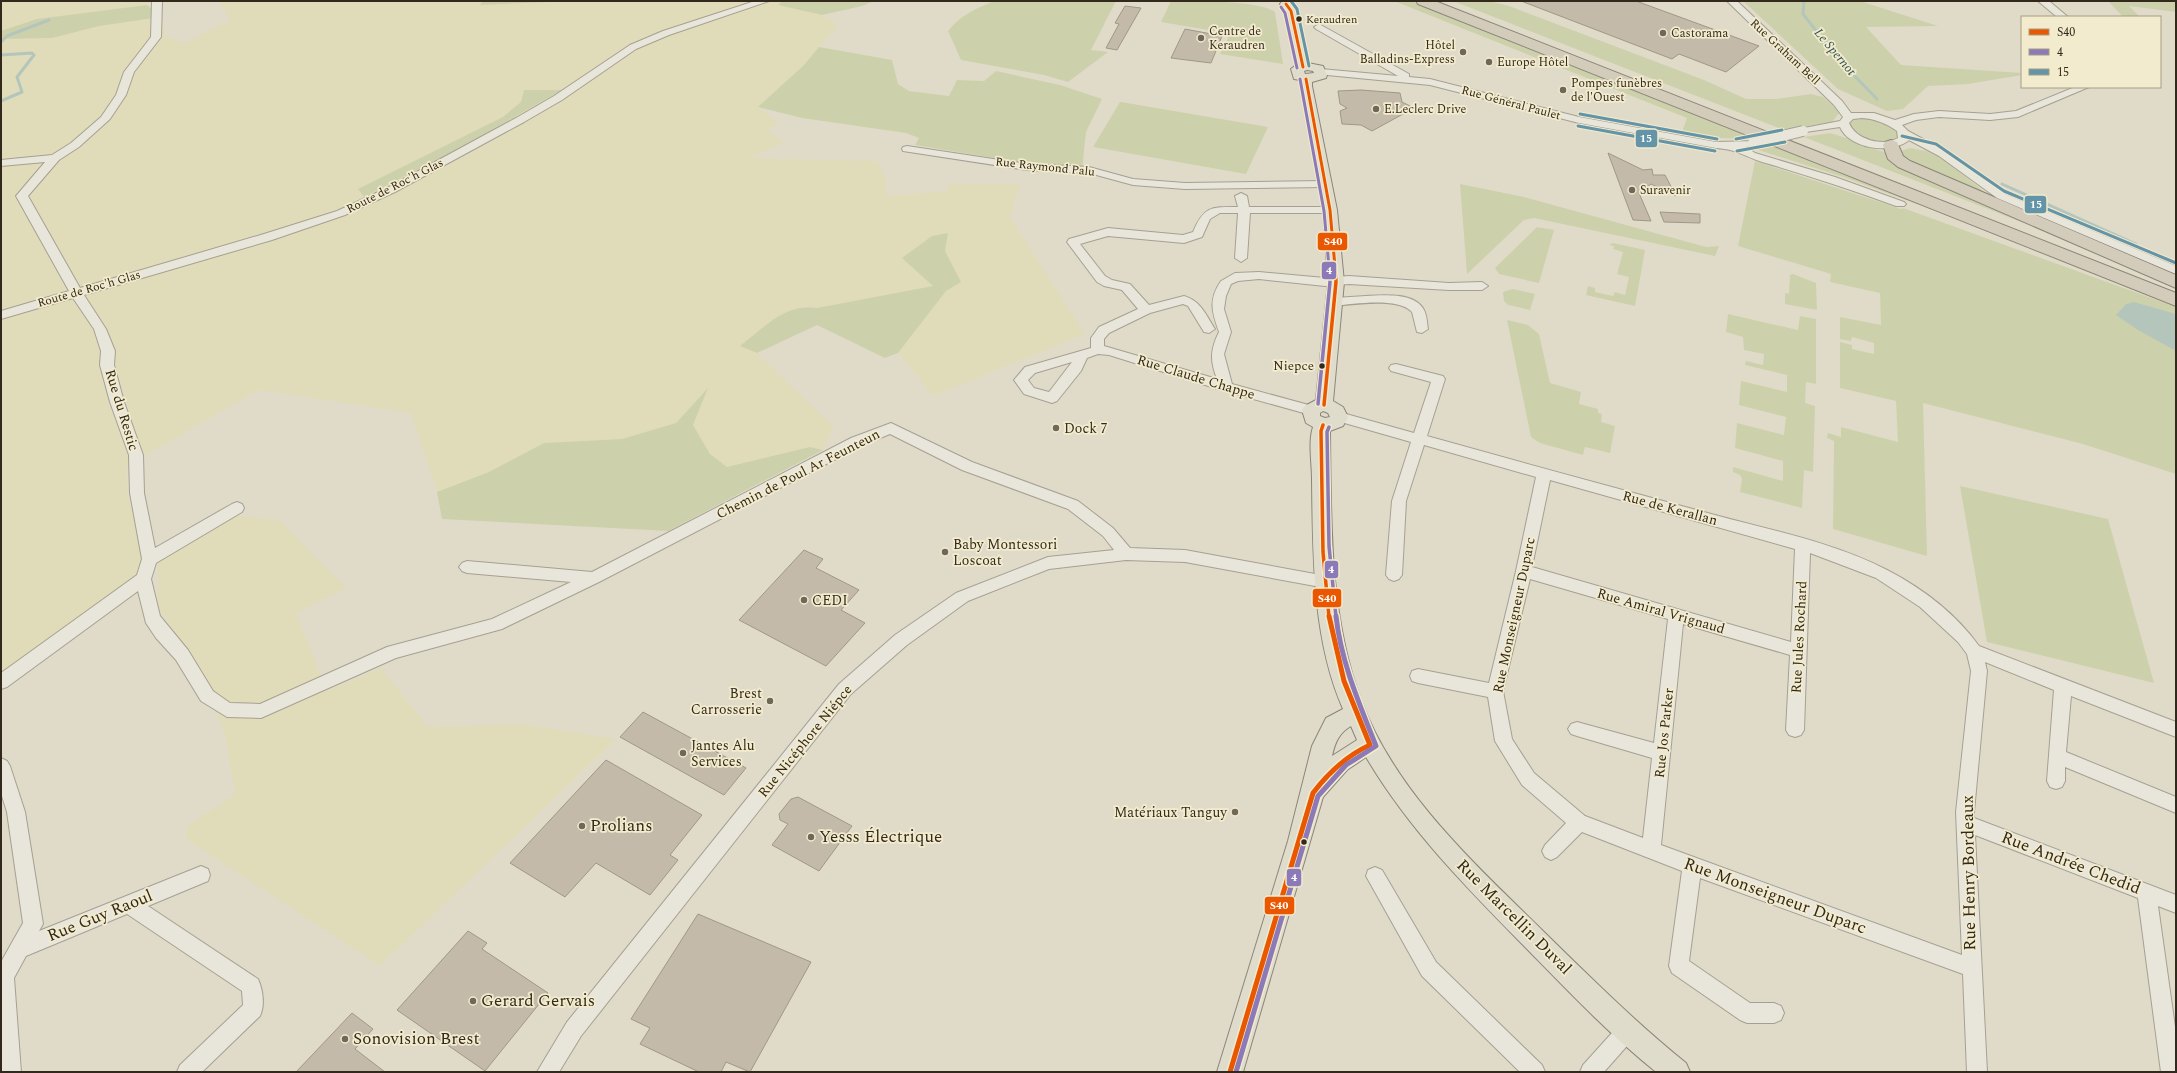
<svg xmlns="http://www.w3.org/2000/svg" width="2177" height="1073" viewBox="0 0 2177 1073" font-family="Spectral,serif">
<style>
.farmland{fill:#e0dcb9}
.green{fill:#cdd1ab}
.water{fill:#b4c6bc}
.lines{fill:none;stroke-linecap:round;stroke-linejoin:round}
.stream{stroke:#b4c6bc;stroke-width:3}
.building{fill:#c4baa9;stroke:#a09788}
.minor-casing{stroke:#a5a092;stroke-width:2}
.major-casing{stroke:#8a8579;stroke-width:2}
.highway-casing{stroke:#8a8579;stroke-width:2}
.minor{fill:#e8e5da;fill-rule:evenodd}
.major{fill:#e0dccb;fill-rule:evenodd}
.highway{fill:#d3ccba;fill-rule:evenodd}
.minor-bridge-casing{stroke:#a5a092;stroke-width:12;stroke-linecap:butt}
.minor-bridge{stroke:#e8e5da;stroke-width:10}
.bus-1-far2-casing{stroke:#f3ebcd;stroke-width:5}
.bus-1-far1-casing{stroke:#f3ebcd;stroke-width:6}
.bus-1-casing{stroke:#f3ebcd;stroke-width:8}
.bus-2-far2-casing{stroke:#f3ebcd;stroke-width:5}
.bus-2-far1-casing{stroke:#f3ebcd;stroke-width:6}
.bus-2-casing{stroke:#f3ebcd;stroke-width:8}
.bus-3-casing{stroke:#f3ebcd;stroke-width:5}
.bus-1-far2{stroke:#ea5701;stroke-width:3}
.bus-1-far1{stroke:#ea5701;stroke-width:3.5}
.bus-1{stroke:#ea5701;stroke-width:5}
.bus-2-far2{stroke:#8b7ab7;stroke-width:3}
.bus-2-far1{stroke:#8b7ab7;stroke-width:3.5}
.bus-2{stroke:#8b7ab7;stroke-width:5}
.bus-3{stroke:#6394a8;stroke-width:3}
.bus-dot{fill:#32291c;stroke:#f3ebcd;stroke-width:1.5}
.poi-dot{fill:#6f6758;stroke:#f3ebcd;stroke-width:1.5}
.labels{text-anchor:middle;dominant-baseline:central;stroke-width:3.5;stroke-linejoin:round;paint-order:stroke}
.far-bus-label{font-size:11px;fill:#32291c;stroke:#f3ebcd;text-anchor:start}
.far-poi-label{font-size:12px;fill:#32291c;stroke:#f3ebcd;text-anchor:start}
.far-street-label{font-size:12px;fill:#32291c;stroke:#f3ebcd}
.far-water-label{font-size:13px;font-style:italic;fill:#2c5051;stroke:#f3ebcd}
.bus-label{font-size:13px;fill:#32291c;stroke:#f3ebcd;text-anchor:end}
.street-label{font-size:14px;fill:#32291c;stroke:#f3ebcd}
.poi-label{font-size:14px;fill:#32291c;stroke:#f3ebcd;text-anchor:start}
.near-poi-label{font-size:17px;fill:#32291c;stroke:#f3ebcd;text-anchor:start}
.near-street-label{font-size:17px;fill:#32291c;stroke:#f3ebcd}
.line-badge{stroke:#f3ebcd;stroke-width:1.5}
.badge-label{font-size:11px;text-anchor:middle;font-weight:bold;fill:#fff}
</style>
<rect width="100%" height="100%" fill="#e0dbc8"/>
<g class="farmland">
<polygon points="1,1 149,1 147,5 37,19 1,31"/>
<polygon points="219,1 782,1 778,5 822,15 834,21 837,28 804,65 758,107 778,123 767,130 785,142 750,158 877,161 886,179 886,196 947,191 949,184 1020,184 1010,217 1085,334 933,396 898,353 946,291 960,282 945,251 934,286 817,308 805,306 741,346 757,353 834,427 823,450 810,447 727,467 710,454 693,425 707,389 676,423 622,439 544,443 489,472 437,492 411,413 258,390 126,467 128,494 143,561 132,581 1,674 1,39 52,38 99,26 161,17 165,36 184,43 230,20"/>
<polygon points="232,515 279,520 346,588 296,613 327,691 381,668 428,727 519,724 616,739 380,966 186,839 186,827 235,794 226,739 211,693 182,643 158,607 158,560"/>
</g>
<g class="green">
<polygon points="483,1 575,1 480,5"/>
<polygon points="782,1 874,1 862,6 822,15 778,5"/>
<path d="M994,1H1116L1091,50L1108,52L1068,82L1044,75L961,60L948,31C959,16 977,8 994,1Z"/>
<path d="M1171,1C1194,1 1259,0 1275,12L1283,64L1220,54L1228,38L1226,33L1161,22Z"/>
<path d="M1394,1H1411L1752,136C1727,141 1706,137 1682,132L1687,118Z"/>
<polygon points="1453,1 1489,1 1509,6 1704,80 1746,99 1776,99 1811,94 1823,97 1840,112 1832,122 1784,130"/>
<polygon points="1743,1 1860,1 1938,26 1866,27 1901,65 2022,73 2022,75 1968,84 1928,86 1903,109 1887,111 1838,89"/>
<polygon points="2108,1 2176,1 2176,12 2129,6 2140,17 2123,17"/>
<polygon points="147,5 161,17 99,26 52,38 1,39 1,31 37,19"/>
<polygon points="819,47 892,60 898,84 909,91 949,96 957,80 984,81 996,71 1060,85 1102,99 1086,132 1082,171 1024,167 1012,161 915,145 919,138 906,133 802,118 758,107 804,65"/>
<polygon points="524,90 562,90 456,150 364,197 358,189 503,117 521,102"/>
<polygon points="1120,102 1121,102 1268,127 1246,174 1093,147"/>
<path d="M1864,117L1880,120L1898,130L1899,138C1886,144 1852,143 1850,124L1853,120Z"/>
<path d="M1829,133C1850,138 1870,148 1890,154L2088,248L1804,137Z"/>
<polygon points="1773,144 1969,223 1843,177 1755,149 1758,145"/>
<polygon points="1910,148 1926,151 1943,159 1986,193 2124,255 2176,274 2176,278 1903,160 1901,151"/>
<polygon points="1755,161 1901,209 1903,208 2176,307 2176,474 2083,444 1923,403 1927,556 1833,529 1834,441 1827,438 1828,433 1841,437 1841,427 1898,442 1896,401 1840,388 1840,342 1852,345 1852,349 1874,354 1874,343 1852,337 1851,341 1840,339 1840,317 1881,325 1880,293 1830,282 1831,274 1738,246"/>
<polygon points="1460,184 1524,197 1706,247 1719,246 1715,256 1534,218 1524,220 1467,274"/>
<polygon points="1537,227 1554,230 1539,283 1499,274 1495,268"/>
<path d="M948,233L945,251L961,282L946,291L898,353L885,358L817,325L757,353L740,346C765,327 785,303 817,308L933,286L902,258L932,236Z"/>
<polygon points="1613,243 1645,250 1635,306 1586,295 1588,286 1595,288 1595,292 1613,296 1615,292 1625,295 1629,277 1617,274 1623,252 1613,249 1614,246 1609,245"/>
<polygon points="1793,274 1816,283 1817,310 1785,304 1785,293 1789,294 1790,275"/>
<polygon points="1513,289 1535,294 1530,310 1508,305 1504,301 1503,292"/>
<polygon points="1728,314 1798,330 1800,316 1816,319 1816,384 1806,382 1805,403 1815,406 1813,472 1804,470 1802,508 1740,492 1742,479 1740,475 1733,472 1733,467 1783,481 1783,461 1735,448 1737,423 1784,435 1786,417 1739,405 1741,381 1787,392 1787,375 1745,365 1746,361 1763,365 1764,354 1744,350 1743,337 1726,332"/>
<polygon points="1507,320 1528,325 1539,334 1550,383 1581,392 1579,404 1598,409 1598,413 1602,414 1601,422 1615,426 1610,453 1585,447 1583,455 1540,443 1531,437"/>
<polygon points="708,388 693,425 710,454 727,467 810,447 823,450 668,531 442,519 437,492 489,472 544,443 622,439 676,423"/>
<polygon points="1960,486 2108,519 2154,683 1987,642"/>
</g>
<polygon class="water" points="2134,302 2176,314 2176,351 2138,330 2116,315 2126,304"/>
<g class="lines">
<g class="stream">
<polyline points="1804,1 1803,14 1840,61 1877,99"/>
<polyline points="1,42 7,36 49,20"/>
<polyline points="1,55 32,53 34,55 17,77 22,92 1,101"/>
<polyline points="2002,184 2136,244"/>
</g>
</g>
<g class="building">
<polygon points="1521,1 1636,1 1759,46 1726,72 1679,54 1672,59"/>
<polygon points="1125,6 1141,8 1117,50 1106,48 1119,24 1115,23"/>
<polygon points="1185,29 1222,36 1211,63 1171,58"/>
<polygon points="1361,90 1400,93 1402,102 1414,108 1372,131 1361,125 1342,124 1340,111 1347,108 1340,104 1338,91"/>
<polygon points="1608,153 1643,170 1652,169 1653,175 1665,175 1676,196 1651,184 1639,193 1651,221 1633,220"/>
<polygon points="1660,212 1700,214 1700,223 1664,222"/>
<polygon points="804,550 823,559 816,568 859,590 841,610 865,623 826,666 739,620"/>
<polygon points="643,712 746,768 724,795 620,737"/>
<polygon points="606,760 702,815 670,855 678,860 650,895 596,863 565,897 510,863"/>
<polygon points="798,797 852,826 819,871 772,845 788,824 780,820 779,814 791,799"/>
<polygon points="698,914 811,962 750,1072 726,1062 721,1072 699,1072 640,1044 650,1028 631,1019"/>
<polygon points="468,931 487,943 482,949 548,993 485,1071 397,1010"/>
<polygon points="352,1013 373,1029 355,1049 385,1072 296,1072"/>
</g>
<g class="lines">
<defs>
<g id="minor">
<polygon points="152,1 162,1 161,37 134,72 126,95 110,119 79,147 59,160 28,196 80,288 264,234 337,211 387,188 516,118 554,96 630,45 663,31 755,1 769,1 669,35 636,49 562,100 524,122 395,192 345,215 272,240 84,295 106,329 115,351 114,365 124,402 143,455 144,493 155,548 232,504 237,502 242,504 244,508 242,512 156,563 151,579 160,616 188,650 213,691 230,703 260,704 387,647 492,619 571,582 467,573 462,571 459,567 462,563 467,561 592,572 851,438 891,423 972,462 1078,501 1113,528 1130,548 1185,550 1326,576 1331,578 1334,582 1331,586 1326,588 1185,562 1126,560 1049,569 968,601 907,645 851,694 581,1036 559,1072 537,1072 567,1022 839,684 895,635 956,593 1048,557 1114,550 1103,536 1068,509 962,470 890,434 861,446 599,582 502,629 396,658 261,718 227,717 201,701 176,660 156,638 146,623 138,591 7,687 1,689 1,673 137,575 142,559 130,493 129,455 110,402 100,365 101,351 94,329 73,298 1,319 1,311 69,291 16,196 45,162 1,166 1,160 52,155 71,143 101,117 116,95 124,72 151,37"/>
<path d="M1727,1H1737L1842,101L1851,113H1874L1895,120L1914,114L1939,111L1990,114L2016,111L2075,87H2089L2018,117L1990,120L1939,117L1916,120L1902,125L1908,131L1947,152L2005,194L2176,266V274L1997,198L1939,156L1909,140C1892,155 1849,149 1840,127L1799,133L1798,131L1799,129L1840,121L1843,117L1834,105ZM1862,118C1875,119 1886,123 1897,131L1898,138C1883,147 1856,140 1849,123L1853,119Z"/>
<polygon points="2038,1 2049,1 2068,17 2057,17"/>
<path d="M1319,24L1409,74V77L1430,79L1579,117L1716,142L1757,141L1758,143L1757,145L1746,147L1755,153L1835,177L1904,202L1906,204L1904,206H1896C1852,190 1807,175 1762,162C1744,156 1736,149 1716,148L1579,123L1430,85L1317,74V70L1321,69L1398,76L1316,29L1314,27Z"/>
<polygon points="907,146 1027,164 1089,167 1133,179 1185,183 1325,181 1331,184 1325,187 1185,189 1133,185 1089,173 1027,170 903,151 902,149 903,147"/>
<path d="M1241,193L1247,196L1249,207H1330L1336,210L1330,213H1250L1247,258L1241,262L1235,258L1238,213H1220L1210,219L1202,237L1184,243L1108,236L1080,244L1105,276L1112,280L1130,284L1149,305L1184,296C1201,301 1206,315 1215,329L1209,333L1204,332L1188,306L1183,304L1150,313L1109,333L1104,339V346L1217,379C1210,361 1210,350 1219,332C1212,312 1208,300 1221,281L1235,273L1259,272L1325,278L1349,276L1449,283L1482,282L1488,286L1482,290H1449L1349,284L1325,286L1259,279L1238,281L1231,284L1226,296L1224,309L1231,332L1224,354L1232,384L1316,407L1318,410L1316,413L1311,415L1221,390L1109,355L1098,354L1087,358L1081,371L1057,401L1052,403L1024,394L1014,380L1025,367L1091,348V338L1099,327L1138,309L1122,290L1104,286L1097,282L1067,242L1069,239L1108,228L1183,235L1193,232C1204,206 1211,207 1238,207L1235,196ZM1072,362L1049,392L1034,388L1028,380L1035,373Z"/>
<path d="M1366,296C1383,295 1415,292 1424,310C1427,316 1427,323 1428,329L1422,333L1417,332L1412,312C1398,297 1354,304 1334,306L1328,302L1334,298Z"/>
<path d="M1396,364L1443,376L1445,379L1427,436C1523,463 1618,489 1715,515C1770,530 1836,543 1887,570C1922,588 1956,614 1979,646L2176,722V737L2071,696L2066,752L2176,797V813L2065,767V781L2062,787L2056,789L2050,787L2047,781L2054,690L1985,662L1987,671L1974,812V818L2176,895V913L2158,906L2176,1034V1072H2161L2138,898L1975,835L1987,1072H1967L1963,974L1700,878L1689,961L1750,1003H1774L1781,1006L1784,1013L1781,1020L1774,1023H1747L1740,1020L1672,973L1669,966L1682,871L1582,832L1557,857L1551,860L1545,857L1542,851L1545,845L1566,823L1522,785L1495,741L1488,697L1418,683L1412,681L1410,676L1412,671L1418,669L1489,683L1516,571L1536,477L1424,445L1406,501L1402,575L1399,579L1394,581L1389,579L1386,575L1392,501L1411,442L1334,420L1332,417L1334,414L1339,412L1414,433L1431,382L1391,371L1389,368L1391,365ZM1550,480L1795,549L1791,642L1532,567ZM1810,553L1876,578L1920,607L1958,642L1967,654L1971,671L1956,812L1962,955L1661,845L1683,624L1790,655L1786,730L1789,735L1795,737L1801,735L1804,730ZM1530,579L1668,619L1654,743L1577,722L1571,724L1568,729L1571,734L1577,736L1652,758L1643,838L1585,816L1534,773L1512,739L1503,691Z"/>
<path d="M1,758L7,761L10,766L25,812L43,924L39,931L201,866L208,869L210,875L208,881L148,906L258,979C263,990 265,1005 260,1016L202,1072H177L180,1065L243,1005L242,991L127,914L26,956L14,978L21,1072H1V962L23,923L7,812L1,793Z"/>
<polygon points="1375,867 1382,870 1436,962 1542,1065 1545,1072 1520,1072 1422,976 1366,876 1368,870"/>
<polygon points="1627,1021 1634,1024 1637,1031 1634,1038 1604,1072 1580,1072 1583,1065 1620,1024"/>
</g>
<path id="major" d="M1282,1H1290L1297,11L1308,63L1323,66L1327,75L1326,78L1312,82V86L1337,210L1344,282L1333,401L1343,407L1348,417L1343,426L1330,431C1331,521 1329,615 1361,700C1395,792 1474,863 1542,930C1590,977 1634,1021 1686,1063L1690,1072H1656C1610,1035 1569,992 1527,949C1468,889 1409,830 1366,757L1347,770L1323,797L1243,1072H1217L1288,841L1312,746L1326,718L1343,709C1312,639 1313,554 1312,479C1312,463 1308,442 1313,427L1306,423L1302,410L1305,406L1316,400L1328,282L1323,210L1300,80L1294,79L1291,69L1296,65L1285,11L1280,4ZM1307,70L1313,71L1314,73L1305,74L1304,71ZM1323,411L1328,413L1330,417L1325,418L1320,416V413ZM1351,726L1357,740L1332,756C1335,742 1339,733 1351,726Z"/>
<g id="highway">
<polygon points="1416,1 1435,1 2176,293 2176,306 1418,4"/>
<polygon points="1891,140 1897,142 1903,156 1910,161 2176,275 2176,288 1898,167 1888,159 1883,145 1885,142"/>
</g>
</defs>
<use href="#minor" class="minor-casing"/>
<use href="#major" class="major-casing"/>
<use href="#highway" class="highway-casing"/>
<use href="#minor" class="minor"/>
<use href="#major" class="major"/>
<use href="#highway" class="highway"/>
<defs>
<polyline id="minor-bridge" points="1753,143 1803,131"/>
</defs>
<use href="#minor-bridge" class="minor-bridge-casing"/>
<use href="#minor-bridge" class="minor-bridge"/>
<defs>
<g id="bus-1-far2">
<polyline points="1286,4 1291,11 1303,67"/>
<polyline points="1306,79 1330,210 1335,267"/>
</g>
<g id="bus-1-far1">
<polyline points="1324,405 1336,282 1335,266"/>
<polyline points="1323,425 1321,431 1323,552 1329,617"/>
</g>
<path id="bus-1" d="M1230,1072L1313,793C1329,772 1346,756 1370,745L1344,681L1329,616"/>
<g id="bus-2-far2">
<polyline points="1281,7 1285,13 1297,68"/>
<polyline points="1300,79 1324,211 1329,267"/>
</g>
<g id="bus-2-far1">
<polyline points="1318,404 1330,282 1329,266"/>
<polyline points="1329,427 1327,432 1329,546 1336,617"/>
</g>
<path id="bus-2" d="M1236,1072L1318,796L1346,765L1376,746C1359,703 1341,662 1336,616"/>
<g id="bus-3">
<polyline points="1291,1 1297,9 1309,66"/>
<polyline points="1580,114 1717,139"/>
<polyline points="1578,126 1715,151"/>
<polyline points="1902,136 1936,144 2004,191 2176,263"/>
<polyline points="1736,139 1782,130"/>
<polyline points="1737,151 1785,142"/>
</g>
</defs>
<use href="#bus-1-far2" class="bus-1-far2-casing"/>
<use href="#bus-1-far1" class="bus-1-far1-casing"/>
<use href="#bus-1" class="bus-1-casing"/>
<use href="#bus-2-far2" class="bus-2-far2-casing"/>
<use href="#bus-2-far1" class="bus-2-far1-casing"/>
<use href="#bus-2" class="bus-2-casing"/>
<use href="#bus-3" class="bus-3-casing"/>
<use href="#bus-1-far2" class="bus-1-far2"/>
<use href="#bus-1-far1" class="bus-1-far1"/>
<use href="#bus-1" class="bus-1"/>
<use href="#bus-2-far2" class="bus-2-far2"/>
<use href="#bus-2-far1" class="bus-2-far1"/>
<use href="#bus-2" class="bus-2"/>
<use href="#bus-3" class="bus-3"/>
</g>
<g class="bus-dot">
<circle cx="1299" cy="19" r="3.5"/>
<circle cx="1322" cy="366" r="3.5"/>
<circle cx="1304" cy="842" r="3.5"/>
</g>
<g class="poi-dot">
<circle cx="1663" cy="33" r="4"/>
<circle cx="1201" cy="38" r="4"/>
<circle cx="1463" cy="52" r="4"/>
<circle cx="1489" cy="62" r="4"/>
<circle cx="1563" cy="90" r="4"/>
<circle cx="1376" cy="109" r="4"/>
<circle cx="1632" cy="190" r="4"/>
<circle cx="1056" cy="428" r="4"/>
<circle cx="945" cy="552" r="4"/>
<circle cx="804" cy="600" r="4"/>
<circle cx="770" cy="701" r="4"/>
<circle cx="683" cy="753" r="4"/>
<circle cx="1235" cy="812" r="4"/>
<circle cx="582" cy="826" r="4"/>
<circle cx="811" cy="837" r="4"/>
<circle cx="473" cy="1001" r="4"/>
<circle cx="345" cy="1039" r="4"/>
</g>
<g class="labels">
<g class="far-bus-label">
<text x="1306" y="19">Keraudren</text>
</g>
<g class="far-poi-label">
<text x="1209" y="31">Centre de<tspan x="1209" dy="14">Keraudren</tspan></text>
<text x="1671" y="33">Castorama</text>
<text x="1455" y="45" text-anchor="end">Hôtel<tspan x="1455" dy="14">Balladins-Express</tspan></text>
<text x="1497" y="62">Europe Hôtel</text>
<text x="1571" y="83">Pompes funèbres<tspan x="1571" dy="14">de l'Ouest</tspan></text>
<text x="1384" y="109">E.Leclerc Drive</text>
<text x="1640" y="190">Suravenir</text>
</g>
<g class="far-street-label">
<text transform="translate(1785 52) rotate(43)">Rue Graham Bell</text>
<text transform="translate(1511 103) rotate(15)">Rue Général Paulet</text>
<text transform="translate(1045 167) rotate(6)">Rue Raymond Palu</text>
<text transform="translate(395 186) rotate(-27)">Route de Roc'h Glas</text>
<text transform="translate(89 289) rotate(-16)">Route de Roc'h Glas</text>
</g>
<g class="far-water-label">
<text transform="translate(1835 52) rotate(50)">Le Spernot</text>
</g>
<g class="bus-label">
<text x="1314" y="366">Niepce</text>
</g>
<g class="street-label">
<text transform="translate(1196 377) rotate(17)">Rue Claude Chappe</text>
<text transform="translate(122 410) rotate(73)">Rue du Restic</text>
<text transform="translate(798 474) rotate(-27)">Chemin de Poul Ar Feunteun</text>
<text transform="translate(1670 508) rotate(15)">Rue de Kerallan</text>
<text transform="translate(1661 611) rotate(16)">Rue Amiral Vrignaud</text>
<text transform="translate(1514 615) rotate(-78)">Rue Monseigneur Duparc</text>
<text transform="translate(1799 637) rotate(-87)">Rue Jules Rochard</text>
<text transform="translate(1664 733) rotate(-84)">Rue Jos Parker</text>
<text transform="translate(805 741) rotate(-51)">Rue Nicéphore Niépce</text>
</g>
<g class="poi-label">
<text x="1064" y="428">Dock 7</text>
<text x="953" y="544">Baby Montessori<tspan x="953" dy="16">Loscoat</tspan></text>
<text x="812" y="600">CEDI</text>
<text x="762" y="693" text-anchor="end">Brest<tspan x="762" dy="16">Carrosserie</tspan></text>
<text x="691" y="745">Jantes Alu<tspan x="691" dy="16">Services</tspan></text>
<text x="1227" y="812" text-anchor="end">Matériaux Tanguy</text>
</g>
<g class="near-poi-label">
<text x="590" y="826">Prolians</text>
<text x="819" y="837">Yesss Électrique</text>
<text x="481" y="1001">Gerard Gervais</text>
<text x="353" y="1039">Sonovision Brest</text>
</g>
<g class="near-street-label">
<text transform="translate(2071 863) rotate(21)">Rue Andrée Chedid</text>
<text transform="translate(1969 873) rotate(-91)">Rue Henry Bordeaux</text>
<text transform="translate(1775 896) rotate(20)">Rue Monseigneur Duparc</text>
<text transform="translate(100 916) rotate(-22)">Rue Guy Raoul</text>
<text transform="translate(1514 917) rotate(45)">Rue Marcellin Duval</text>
</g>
</g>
<g class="line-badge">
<rect x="1635" y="129" width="23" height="19" rx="4" fill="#6394a8"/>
<rect x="2024" y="195" width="23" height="19" rx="4" fill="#6394a8"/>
<rect x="1317" y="232" width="31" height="19" rx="4" fill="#ea5701"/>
<rect x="1321" y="261" width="16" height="19" rx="4" fill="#8b7ab7"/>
<rect x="1324" y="560" width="15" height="19" rx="4" fill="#8b7ab7"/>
<rect x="1312" y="588" width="30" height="20" rx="4" fill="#ea5701"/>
<rect x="1286" y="868" width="16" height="19" rx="4" fill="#8b7ab7"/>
<rect x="1264" y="896" width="31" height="19" rx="4" fill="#ea5701"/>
</g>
<g class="badge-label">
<text x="1646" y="142">15</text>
<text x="2036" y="208">15</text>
<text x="1333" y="245">S40</text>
<text x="1329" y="274">4</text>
<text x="1331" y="573">4</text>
<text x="1327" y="602">S40</text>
<text x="1294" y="881">4</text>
<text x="1279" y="909">S40</text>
</g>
<rect width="2177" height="1073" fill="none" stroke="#32291c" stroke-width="4"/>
<rect x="2021" y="16" width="140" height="72" fill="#f3ebcd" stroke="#a69d86"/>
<rect x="2029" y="29" width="20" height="6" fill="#ea5701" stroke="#a69d86"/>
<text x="2057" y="36" font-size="12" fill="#32291c">S40</text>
<rect x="2029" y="49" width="20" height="6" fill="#8b7ab7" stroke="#a69d86"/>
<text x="2057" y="56" font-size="12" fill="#32291c">4</text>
<rect x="2029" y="69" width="20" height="6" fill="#6394a8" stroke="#a69d86"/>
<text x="2057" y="76" font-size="12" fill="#32291c">15</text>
</svg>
